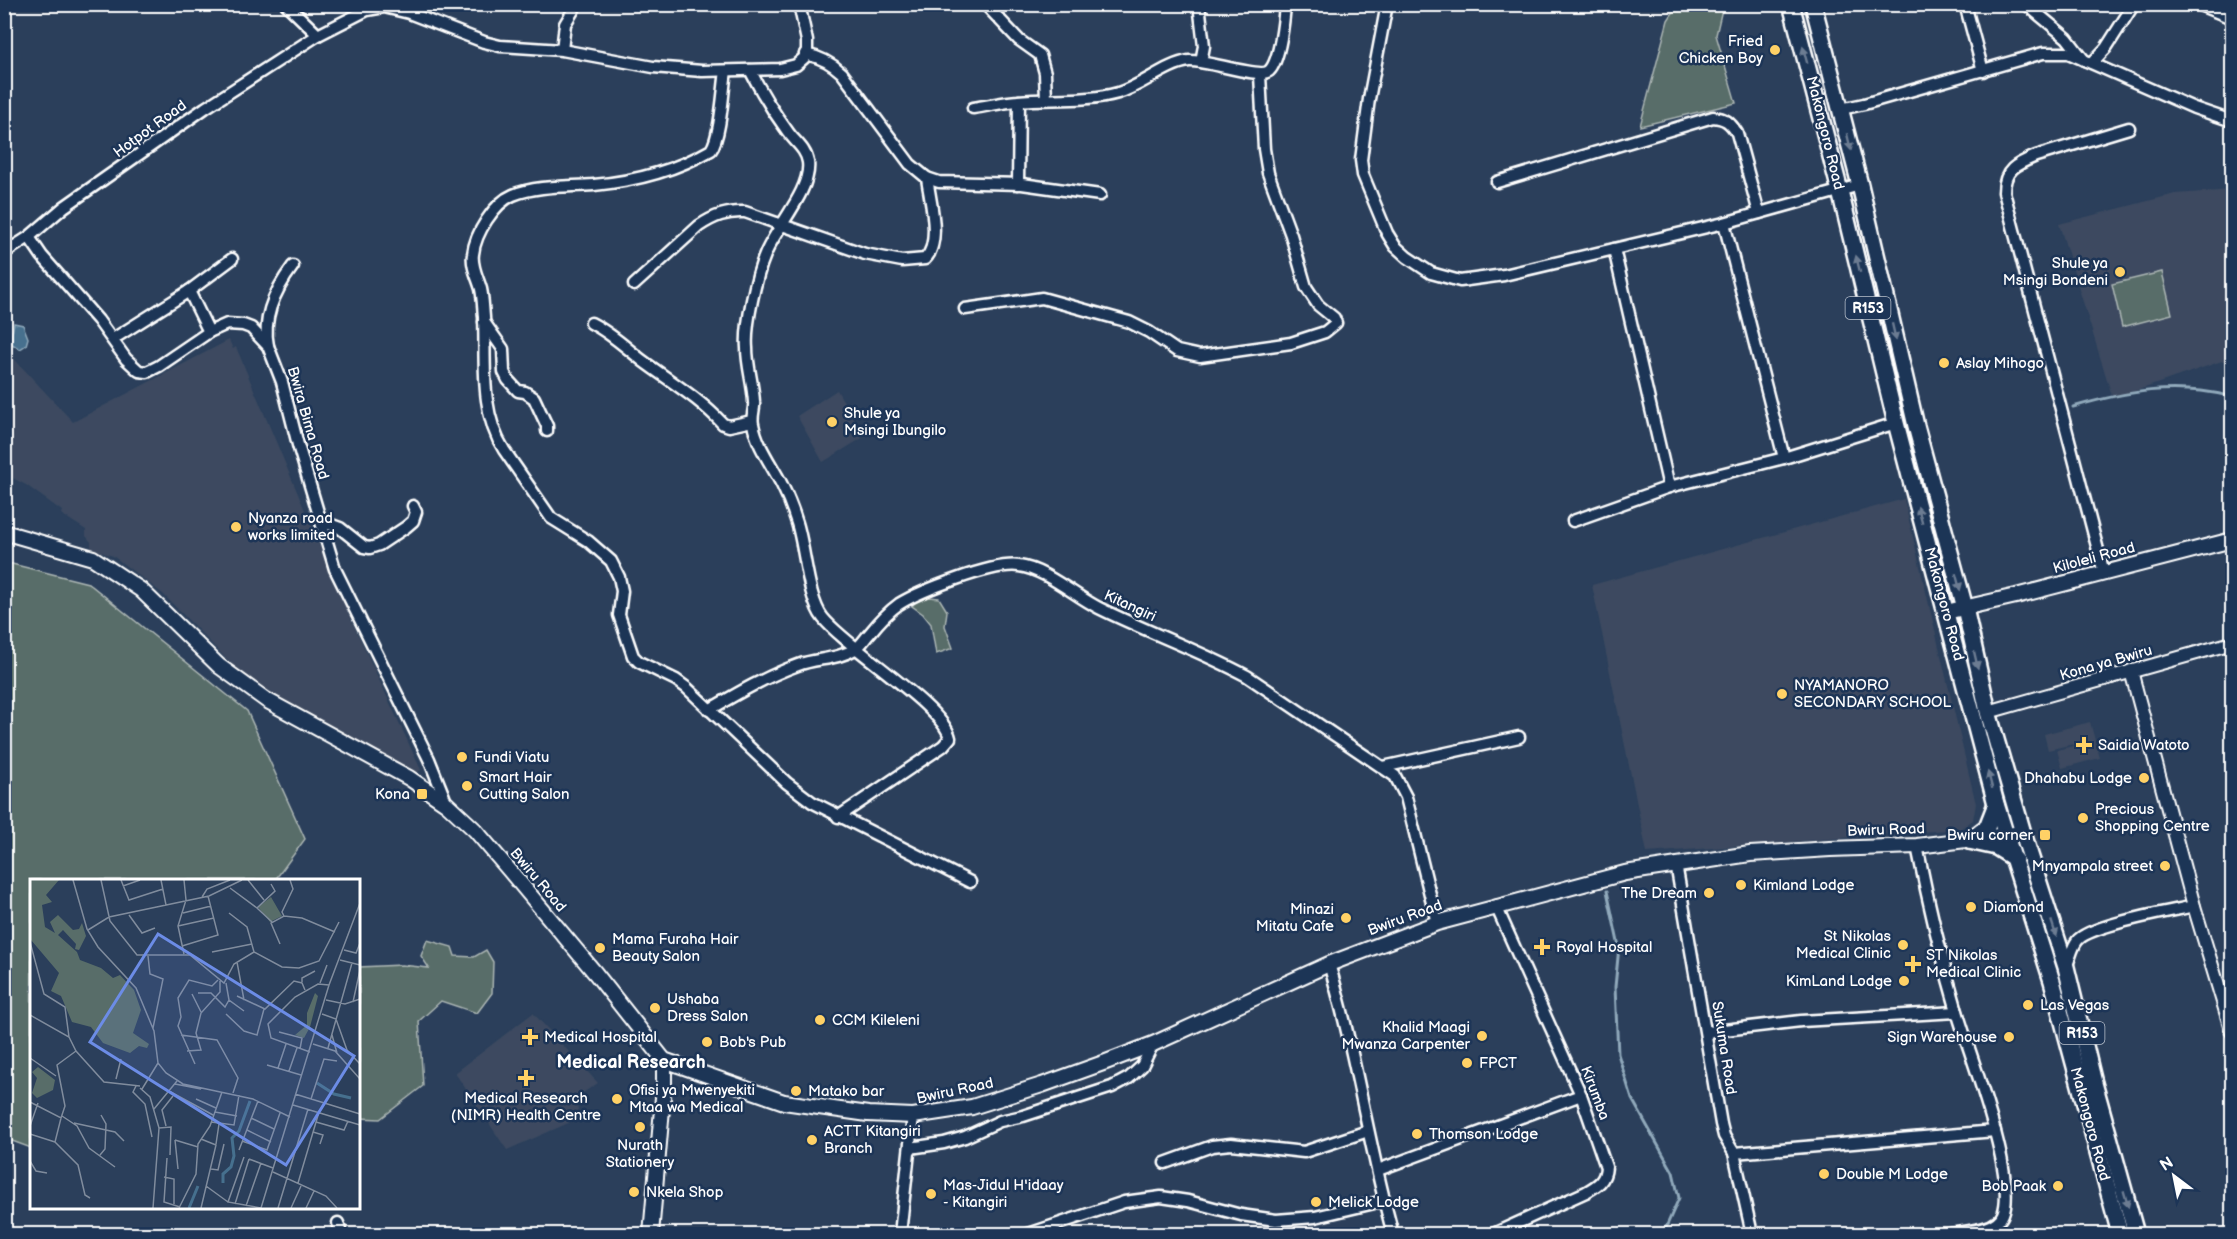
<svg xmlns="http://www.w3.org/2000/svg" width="2237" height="1239" viewBox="0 0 2237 1239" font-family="'Balsamiq Sans',sans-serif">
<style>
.built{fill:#3c4a60}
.green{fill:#586d69;stroke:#acb6b4;stroke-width:1.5}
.water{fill:#46708e;stroke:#90a9bb;stroke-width:1.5}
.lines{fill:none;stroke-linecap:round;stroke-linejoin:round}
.stream{stroke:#90a9bb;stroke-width:3}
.minor-casing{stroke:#fff;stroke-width:15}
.tertiary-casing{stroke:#fff;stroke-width:16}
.secondary-casing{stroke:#fff;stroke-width:18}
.primary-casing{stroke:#fff;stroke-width:20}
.minor{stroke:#1d3557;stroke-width:10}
.tertiary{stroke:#1d3557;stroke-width:12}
.secondary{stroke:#1d3557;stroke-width:14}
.primary{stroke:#1d3557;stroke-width:15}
.oneway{fill:#6c7c92}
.poi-dot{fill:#ffd166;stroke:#1d3557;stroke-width:2}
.labels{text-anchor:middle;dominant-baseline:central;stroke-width:5;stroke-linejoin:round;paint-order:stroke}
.shield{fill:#1d3557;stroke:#bbc2cd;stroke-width:1.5}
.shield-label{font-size:14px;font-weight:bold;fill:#fff}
.poi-label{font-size:15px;fill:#fff;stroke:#1d3557;text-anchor:start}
.street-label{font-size:15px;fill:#fff;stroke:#1d3557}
.quarter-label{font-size:18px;font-weight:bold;fill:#fff;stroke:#1d3557}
.inset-river{fill:none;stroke:#46708e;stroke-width:3}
.inset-road{fill:none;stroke:#808c9d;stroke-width:1.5}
.view{fill:#6c8ce6;fill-opacity:0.15;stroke:#6c8ce6;stroke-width:3}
.inset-edge{fill:none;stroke:#fff;stroke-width:3}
</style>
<rect width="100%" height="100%" fill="#2b3f5b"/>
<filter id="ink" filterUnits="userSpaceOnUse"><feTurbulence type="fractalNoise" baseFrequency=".0167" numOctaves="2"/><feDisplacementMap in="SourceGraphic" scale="12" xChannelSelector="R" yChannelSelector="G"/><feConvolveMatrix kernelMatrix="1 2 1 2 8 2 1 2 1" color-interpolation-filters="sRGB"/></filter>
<g filter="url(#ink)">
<g class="built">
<polygon points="2232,190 2232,360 2222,361 2113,399 2059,224 2175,194"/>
<polygon points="229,340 233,349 236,347 350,617 421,770 417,773 314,716 298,714 240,673 163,594 113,556 91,549 91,542 86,536 86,530 61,514 62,511 26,485 5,474 4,348 73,422"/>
<polygon points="837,390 864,437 823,462 797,416"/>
<polygon points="1904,499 1976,804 1973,820 1960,829 1647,853 1592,585"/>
<polygon points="2090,722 2100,758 2062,768 2057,750 2073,746 2073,744 2048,750 2044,734"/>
<polygon points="533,1013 598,1083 569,1102 577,1106 580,1118 507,1150 455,1073"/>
</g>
<g class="green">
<polygon points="1678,5 1723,5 1716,35 1736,103 1640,126 1668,20"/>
<polygon points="2162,272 2172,314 2122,327 2112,284"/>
<polygon points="4,562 88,583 247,711 305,839 275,880 32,880 31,1148 4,1138"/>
<polygon points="929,597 939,598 947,611 945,626 953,648 936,654 931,624 923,614 912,606 918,599"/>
<polygon points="427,940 452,947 455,956 474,957 486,950 493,962 492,993 477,1013 441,1001 419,1021 423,1086 380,1119 359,1118 359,967 402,965 429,968 421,956"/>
</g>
<polygon class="water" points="14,323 23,325 28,338 26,345 20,349 12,344 12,333"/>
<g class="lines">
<g class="stream">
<path d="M2073,407C2127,391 2173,383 2229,396L2232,401"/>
<polyline points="1607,891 1619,947 1615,987 1618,1054 1632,1099 1673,1172 1679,1198 1663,1234"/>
</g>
<defs>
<g id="minor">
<polyline points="286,4 318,35"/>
<polyline points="985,4 1019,40 1040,55 1045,73 1046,99"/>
<polyline points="1199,4 1204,46 1201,62"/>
<polyline points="1387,4 1369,99 1361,160 1363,175 1387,233 1395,246 1407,257 1431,273 1460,281 1504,275 1724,223 1860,185"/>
<polyline points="1965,4 1983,71"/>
<polyline points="2026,4 2067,38 2084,60"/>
<polyline points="2197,4 2232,18"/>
<polyline points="562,50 565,24 577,4"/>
<path d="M805,54C820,57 831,62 842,73L910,164L927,178L939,182L1022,184L1100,195"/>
<polyline points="2092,63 2106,48 2134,4"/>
<path d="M750,70C761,92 774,113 788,132C795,142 806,149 808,162C812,190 775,228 765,255C756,276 745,325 747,348C747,366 753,383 754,402C755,409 751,416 753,424C757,446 772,465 782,485C788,497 793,510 797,523C805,548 808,600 823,618C847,648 944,707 950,738L943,746L838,817"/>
<path d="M726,71C723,89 721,136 711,150C675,171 636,181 594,185C568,187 537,185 513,195C494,203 475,234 473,254C471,266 478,278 481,289C483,298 483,307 484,317C486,360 479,411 504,450L551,518L588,541L611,561L619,577L622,591L619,615L633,656L639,662L676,680L687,688L787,783L812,802L970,882"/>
<path d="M973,108C988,106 1003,102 1018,101C1051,98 1086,102 1118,93C1142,86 1166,64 1189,61C1207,60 1259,79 1269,71C1280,61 1284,19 1285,4"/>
<polyline points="1841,109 1864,104 2043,53 2068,53 2194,108 2232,121"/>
<path d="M1497,182L1713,117C1725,118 1730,122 1737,133L1759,213"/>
<polyline points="1018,184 1019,101"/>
<polyline points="1724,223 1784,458"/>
<polyline points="29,237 42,256 98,320 126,359 139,371 147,372 159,366 209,332 227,324 243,325 251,328 268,346 282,382 298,445 335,569 429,759 447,804"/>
<polyline points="1614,249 1669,487"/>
<polyline points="4,253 29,237 64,207 205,108 318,35 367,10 384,7 409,13 484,42 500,46 562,50 653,67 702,71 780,69 796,65 804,58 807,50 807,41 799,4"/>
<path d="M634,285L699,226C714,216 727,211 745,212L865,254L902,261L925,259C942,242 930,201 927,178"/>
<polyline points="189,291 209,332"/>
<polyline points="965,309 1042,298 1129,322 1149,332 1177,351 1200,356 1291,343 1325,332 1336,323 1334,318 1318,305 1306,287 1291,235 1268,173 1264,149 1260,75"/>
<polyline points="484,322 503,349 504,372 508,380 518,391 525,392 534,398 547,426 547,431"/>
<path d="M591,323C611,333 625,347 643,361C671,382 699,398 723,424L729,426L752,421"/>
<polyline points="113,339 189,291 232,259"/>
<path d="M268,346C262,317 275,290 293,266"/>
<polyline points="321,521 340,528 364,547 370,548 379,545 406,527 413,521 416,512 413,506"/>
<polyline points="1573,521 1669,487 1784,458 1896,423"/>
<path d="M2104,573L2004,192C2004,169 2017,164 2036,156L2129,128"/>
<path d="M709,710C738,693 767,676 798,665C817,658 837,660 855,649C861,646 865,638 870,633C878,623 888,612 899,604C920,591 994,562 1019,566C1045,569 1075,596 1099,608C1147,632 1199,650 1247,676L1395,776L1406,797L1437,923"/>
<polyline points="1383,767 1519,737"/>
<path d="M1917,846C1928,902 1941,957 1957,1011C1969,1054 2018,1176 2003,1214C1997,1231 1965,1231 1950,1234"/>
<polyline points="1676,864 1721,1124 1724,1136 1734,1153 1752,1234"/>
<path d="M1329,964C1356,1053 1368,1145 1393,1234"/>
<path d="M2066,967C2070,959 2072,947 2077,941C2088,925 2172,911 2194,906"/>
<polyline points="1707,1032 1801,1021 1957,1012"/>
<polyline points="910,1148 944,1143 965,1137 1000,1121 1023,1116 1112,1087 1129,1078 1142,1066 1153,1044"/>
<polyline points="1734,1153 1995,1131"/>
<polyline points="1165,1163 1212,1146 1231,1144 1304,1152 1368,1131"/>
<polyline points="1378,1170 1581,1095"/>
<polyline points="338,1223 341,1234"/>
<polyline points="900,1234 913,1116"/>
<polyline points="1028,1234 1124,1202 1161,1197 1188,1201 1241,1215 1276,1220 1315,1217 1383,1201"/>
<path d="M1493,1234L1586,1192C1598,1185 1605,1181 1606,1167L1581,1095L1496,906"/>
</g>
<g id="tertiary">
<polyline points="2131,671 2194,906 2232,1032"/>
<polyline points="1988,712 2232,643"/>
</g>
<g id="secondary">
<polyline points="4,532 93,558 141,590 219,666 266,700 409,778 447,804 475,830 510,871 596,974 664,1060 784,1102 868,1114 913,1116 972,1107 1042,1085 1106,1062 1153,1044 1329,964 1437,923 1625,873 1750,854 1830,849 1917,846 2023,833"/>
<polyline points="1946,612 2016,596 2232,540"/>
<polyline points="651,1234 664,1086 664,1060"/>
</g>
<g id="primary">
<polyline points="1791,4 1840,191 1896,423 1996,804 2052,981 2120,1234"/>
<polyline points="1813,4 1860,185 1916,426 1965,608 1988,712 2023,833 2066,967 2094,1083 2136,1234"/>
<polyline points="1969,841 1996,847 2015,859"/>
<polyline points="1969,841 1987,827 1996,804"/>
</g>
</defs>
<use href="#minor" class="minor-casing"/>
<use href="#tertiary" class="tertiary-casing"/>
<use href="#secondary" class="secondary-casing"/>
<use href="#primary" class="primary-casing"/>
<use href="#minor" class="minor"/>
<use href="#tertiary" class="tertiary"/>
<use href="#secondary" class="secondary"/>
<use href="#primary" class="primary"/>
</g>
<defs><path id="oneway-solid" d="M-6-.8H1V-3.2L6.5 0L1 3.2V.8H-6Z" transform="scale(1.5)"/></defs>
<g class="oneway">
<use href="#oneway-solid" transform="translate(1805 55) rotate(-105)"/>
<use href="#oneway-solid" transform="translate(1849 142) rotate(76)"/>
<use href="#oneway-solid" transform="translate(1858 264) rotate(-104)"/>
<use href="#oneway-solid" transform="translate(1894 332) rotate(77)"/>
<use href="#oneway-solid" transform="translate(1920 515) rotate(-105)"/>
<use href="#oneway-solid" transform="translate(1958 582) rotate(75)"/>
<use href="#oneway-solid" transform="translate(1976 660) rotate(77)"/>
<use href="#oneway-solid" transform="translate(1990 780) rotate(-105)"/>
<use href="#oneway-solid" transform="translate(2054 929) rotate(72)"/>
<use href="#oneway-solid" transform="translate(2126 1199) rotate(74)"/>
</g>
</g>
<g class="poi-dot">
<circle cx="1775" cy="50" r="6"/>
<circle cx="2120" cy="272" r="6"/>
<circle cx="1944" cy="363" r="6"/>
<circle cx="832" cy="422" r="6"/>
<circle cx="236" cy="527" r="6"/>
<circle cx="1782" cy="694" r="6"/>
<path d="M2081 736h6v6h6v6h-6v6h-6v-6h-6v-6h6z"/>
<circle cx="462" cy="757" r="6"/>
<circle cx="2144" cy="778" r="6"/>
<circle cx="467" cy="786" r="6"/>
<rect x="416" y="788" width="12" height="12" rx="3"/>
<circle cx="2083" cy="818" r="6"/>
<rect x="2039" y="829" width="12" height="12" rx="3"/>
<circle cx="2165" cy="866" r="6"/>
<circle cx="1741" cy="885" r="6"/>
<circle cx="1709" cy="893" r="6"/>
<circle cx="1971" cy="907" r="6"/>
<circle cx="1346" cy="918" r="6"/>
<circle cx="1903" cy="945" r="6"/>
<path d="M1539 938h6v6h6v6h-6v6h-6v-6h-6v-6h6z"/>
<circle cx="600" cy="948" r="6"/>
<path d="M1910 955h6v6h6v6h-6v6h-6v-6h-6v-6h6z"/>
<circle cx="1904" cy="981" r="6"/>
<circle cx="2028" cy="1005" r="6"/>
<circle cx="655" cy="1008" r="6"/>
<circle cx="820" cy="1020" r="6"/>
<circle cx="1482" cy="1036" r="6"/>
<path d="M527 1028h6v6h6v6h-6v6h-6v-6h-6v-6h6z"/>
<circle cx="2009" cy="1037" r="6"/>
<circle cx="707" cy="1042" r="6"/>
<circle cx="1467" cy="1063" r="6"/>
<path d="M523 1069h6v6h6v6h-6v6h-6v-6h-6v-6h6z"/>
<circle cx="796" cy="1091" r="6"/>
<circle cx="617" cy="1099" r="6"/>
<circle cx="640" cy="1127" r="6"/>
<circle cx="1417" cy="1134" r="6"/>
<circle cx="812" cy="1140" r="6"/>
<circle cx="1824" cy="1174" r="6"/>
<circle cx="2058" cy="1186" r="6"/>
<circle cx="634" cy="1192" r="6"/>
<circle cx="931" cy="1194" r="6"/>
<circle cx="1316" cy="1202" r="6"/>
</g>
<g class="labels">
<g class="shield">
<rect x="1845.5" y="297" width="45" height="22" rx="4.5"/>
<rect x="2059.5" y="1022" width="45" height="22" rx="4.5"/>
</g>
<g class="shield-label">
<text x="1868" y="308">R153</text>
<text x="2082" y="1033">R153</text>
</g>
<g class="poi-label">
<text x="1763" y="41" text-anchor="end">Fried<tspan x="1763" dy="17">Chicken Boy</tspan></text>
<text x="2108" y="263" text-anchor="end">Shule ya<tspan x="2108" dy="17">Msingi Bondeni</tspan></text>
<text x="1956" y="363">Aslay Mihogo</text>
<text x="844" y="413">Shule ya<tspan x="844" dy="17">Msingi Ibungilo</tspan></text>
<text x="248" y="518">Nyanza road<tspan x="248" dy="17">works limited</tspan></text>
<text x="1794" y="685">NYAMANORO<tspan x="1794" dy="17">SECONDARY SCHOOL</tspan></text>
<text x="2098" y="745">Saidia Watoto</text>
<text x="474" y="757">Fundi Viatu</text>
<text x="479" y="777">Smart Hair<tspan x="479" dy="17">Cutting Salon</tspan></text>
<text x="2132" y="778" text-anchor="end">Dhahabu Lodge</text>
<text x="410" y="794" text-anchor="end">Kona</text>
<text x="2095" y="809">Precious<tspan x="2095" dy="17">Shopping Centre</tspan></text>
<text x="2033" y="835" text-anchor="end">Bwiru corner</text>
<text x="2153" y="866" text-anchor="end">Mnyampala street</text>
<text x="1753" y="885">Kimland Lodge</text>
<text x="1697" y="893" text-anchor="end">The Dream</text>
<text x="1983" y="907">Diamond</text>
<text x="1334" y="909" text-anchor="end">Minazi<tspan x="1334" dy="17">Mitatu Cafe</tspan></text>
<text x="1891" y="936" text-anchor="end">St Nikolas<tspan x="1891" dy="17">Medical Clinic</tspan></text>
<text x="612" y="939">Mama Furaha Hair<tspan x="612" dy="17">Beauty Salon</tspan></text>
<text x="1556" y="947">Royal Hospital</text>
<text x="1926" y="955">ST Nikolas<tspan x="1926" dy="17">Medical Clinic</tspan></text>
<text x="1892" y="981" text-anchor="end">KimLand Lodge</text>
<text x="667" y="999">Ushaba<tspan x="667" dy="17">Dress Salon</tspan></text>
<text x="2040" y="1005">Las Vegas</text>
<text x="832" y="1020">CCM Kileleni</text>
<text x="1470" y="1027" text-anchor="end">Khalid Maagi<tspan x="1470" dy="17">Mwanza Carpenter</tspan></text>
<text x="544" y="1037">Medical Hospital</text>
<text x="1997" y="1037" text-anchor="end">Sign Warehouse</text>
<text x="719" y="1042">Bob's Pub</text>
<text x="1479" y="1063">FPCT</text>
<text x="629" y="1090">Ofisi ya Mwenyekiti<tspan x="629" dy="17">Mtaa wa Medical</tspan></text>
<text x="808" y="1091">Matako bar</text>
<text x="526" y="1098" text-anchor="middle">Medical Research<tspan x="526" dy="17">(NIMR) Health Centre</tspan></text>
<text x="824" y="1131">ACTT Kitangiri<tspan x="824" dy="17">Branch</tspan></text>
<text x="1429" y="1134">Thomson Lodge</text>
<text x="640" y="1145" text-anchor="middle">Nurath<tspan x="640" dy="17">Stationery</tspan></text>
<text x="1836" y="1174">Double M Lodge</text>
<text x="943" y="1185">Mas-Jidul H'idaay<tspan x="943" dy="17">- Kitangiri</tspan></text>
<text x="2046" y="1186" text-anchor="end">Bob Paak</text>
<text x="646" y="1192">Nkela Shop</text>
<text x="1328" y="1202">Melick Lodge</text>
</g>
<g class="street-label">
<text transform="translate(150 129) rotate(-36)">Hotpot Road</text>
<text transform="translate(1825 133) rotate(76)">Makongoro Road</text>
<text transform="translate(308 423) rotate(74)">Bwira Bima Road</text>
<text transform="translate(2094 558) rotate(-15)">Kiloleli Road</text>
<text transform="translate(1944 604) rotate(75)">Makongoro Road</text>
<text transform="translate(1130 606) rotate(25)">Kitangiri</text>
<text transform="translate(2106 663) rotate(-16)">Kona ya Bwiru</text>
<text transform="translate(1886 830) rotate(-2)">Bwiru Road</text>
<text transform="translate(538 880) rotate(50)">Bwiru Road</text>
<text transform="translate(1405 918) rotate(-20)">Bwiru Road</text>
<text transform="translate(1724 1048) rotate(81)">Sukuma Road</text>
<text transform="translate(955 1091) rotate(-12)">Bwiru Road</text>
<text transform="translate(1595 1093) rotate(69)">Kirumba</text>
<text transform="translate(2090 1124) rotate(75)">Makongoro Road</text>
</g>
<g class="quarter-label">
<text x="631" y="1062">Medical Research</text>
</g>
</g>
<g transform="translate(30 879)">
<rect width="330" height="330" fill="#2b3f5b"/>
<path d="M0,1H29L16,16L22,23L12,26L15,48L25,54L20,43L28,36L43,51L49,50L52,44L56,57L49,71L45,70L46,65L33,51L28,56L47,73L50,81L71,89L83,99L90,96L104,111L111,131L103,154L119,165L117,169L109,167L100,174L73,164L61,148L42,143L31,117L21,112L29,94L1,61ZM241,18L252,37L240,43L228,28ZM285,114L288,117L280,148L274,159L265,156L277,146V134ZM8,188L25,201L23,211L7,219L2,214L7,199L2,193Z" fill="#586d69"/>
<path class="inset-river" d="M287,204L304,215L321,219M193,304V295L201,288L204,277L202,259L209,252L220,222M159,329L168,307"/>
<path class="inset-road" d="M43,1L57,50L68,68L106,109L124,152L128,184L136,194L153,205L223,220L260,238M71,1L80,42L107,76H160L194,104L204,85L224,73M91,1L99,21L133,10M131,1L136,26M218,1L234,21M241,5L245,12L227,29L242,43M93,7L110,1M200,9L227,29M172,18L177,10L200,1M153,34L181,27M199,34L217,48L224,73L252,88L269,89L289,82L309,43M99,36L112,54L125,49M254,37L252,33L263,10L260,1M148,47L184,39M58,51L79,38L179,17L212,1M0,63L14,115L35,128L39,158M250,65L241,44L254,37L272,39L305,53M152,67L188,56L178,17M314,71L326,74L330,64M182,73L222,65M154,75L148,47L156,21L154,1M118,77L120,95L133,100L123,149M310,81L330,86M207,83L214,121M272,103V99L285,92M196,104L199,121L214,132M290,104L297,86M168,114H181L195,128L199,121M162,115L171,133M207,117L235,130L264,102L272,104L275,111M296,121L315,125L330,120M323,123L330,91M196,135L214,152L227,156L234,130M292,135L306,140L317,171L330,185M0,136L39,158L46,172L74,203L110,207M249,153L272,159L270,170M151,156L187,161L208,199L203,214M302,156L307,174M283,165L305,172L330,200M298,169L322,84M157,172L171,171L166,154L171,134L190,113V102M280,173L241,159L238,145L265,118L288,105L299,106M0,179L26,197M165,185L148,147L151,138L148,119L159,101L182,107L188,101M237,186L271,196M248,189L256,165M259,192L267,169M86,200L91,180M145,205L171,210M106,207L103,213L115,225L122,258M110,209L120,218L129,249L123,329M112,210L128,184M139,212L183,236M265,215L330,235M166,220L186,229M281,220L294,180L307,182M0,223L31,239L35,227L27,186L46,172M263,226L330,246M124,230L147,202M185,233L207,237M32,237L47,247L59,269L85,288M31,239L25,263L48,286L55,316L60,319M221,239L244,250M181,243L204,246L209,216M286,243L314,251L318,242M44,244L85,253L94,262M0,247L8,224M136,247L132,231L143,217M129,249L141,248L140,276M217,251L241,263M283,253L293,256L290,265M0,255L25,263M145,261L148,290M145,261L168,268M212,262L237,271L250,234M186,265L189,245M209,271L228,222M70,276L75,270L76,245L71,236M214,278L198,323L231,329M137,279L134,323L150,328M219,280L243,289M0,282L6,292L17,294M181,290L188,291L194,265M243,293L296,317L307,329M134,298L144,300V325M268,304L289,233M176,307L198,323M205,325L219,280M216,327L231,284M149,329L166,295L168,265L180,247L192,213M171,329L186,266L171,260M231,329L299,106L330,24M248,329L278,230M261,329L271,307M276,329L284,312"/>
<path class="view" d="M128,55L324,177L256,286L60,163Z"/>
<rect width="330" height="330" class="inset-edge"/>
</g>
<rect width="2237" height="1239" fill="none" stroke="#1d3557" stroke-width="24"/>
<rect x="12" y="12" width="2213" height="1215" fill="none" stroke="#fff" stroke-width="2" filter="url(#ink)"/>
<g transform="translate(2174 1176) rotate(328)" stroke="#1d3557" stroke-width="4.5" paint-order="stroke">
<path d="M0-4.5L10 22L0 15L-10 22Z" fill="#ffffff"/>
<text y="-9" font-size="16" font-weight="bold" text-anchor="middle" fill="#ffffff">N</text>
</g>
</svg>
